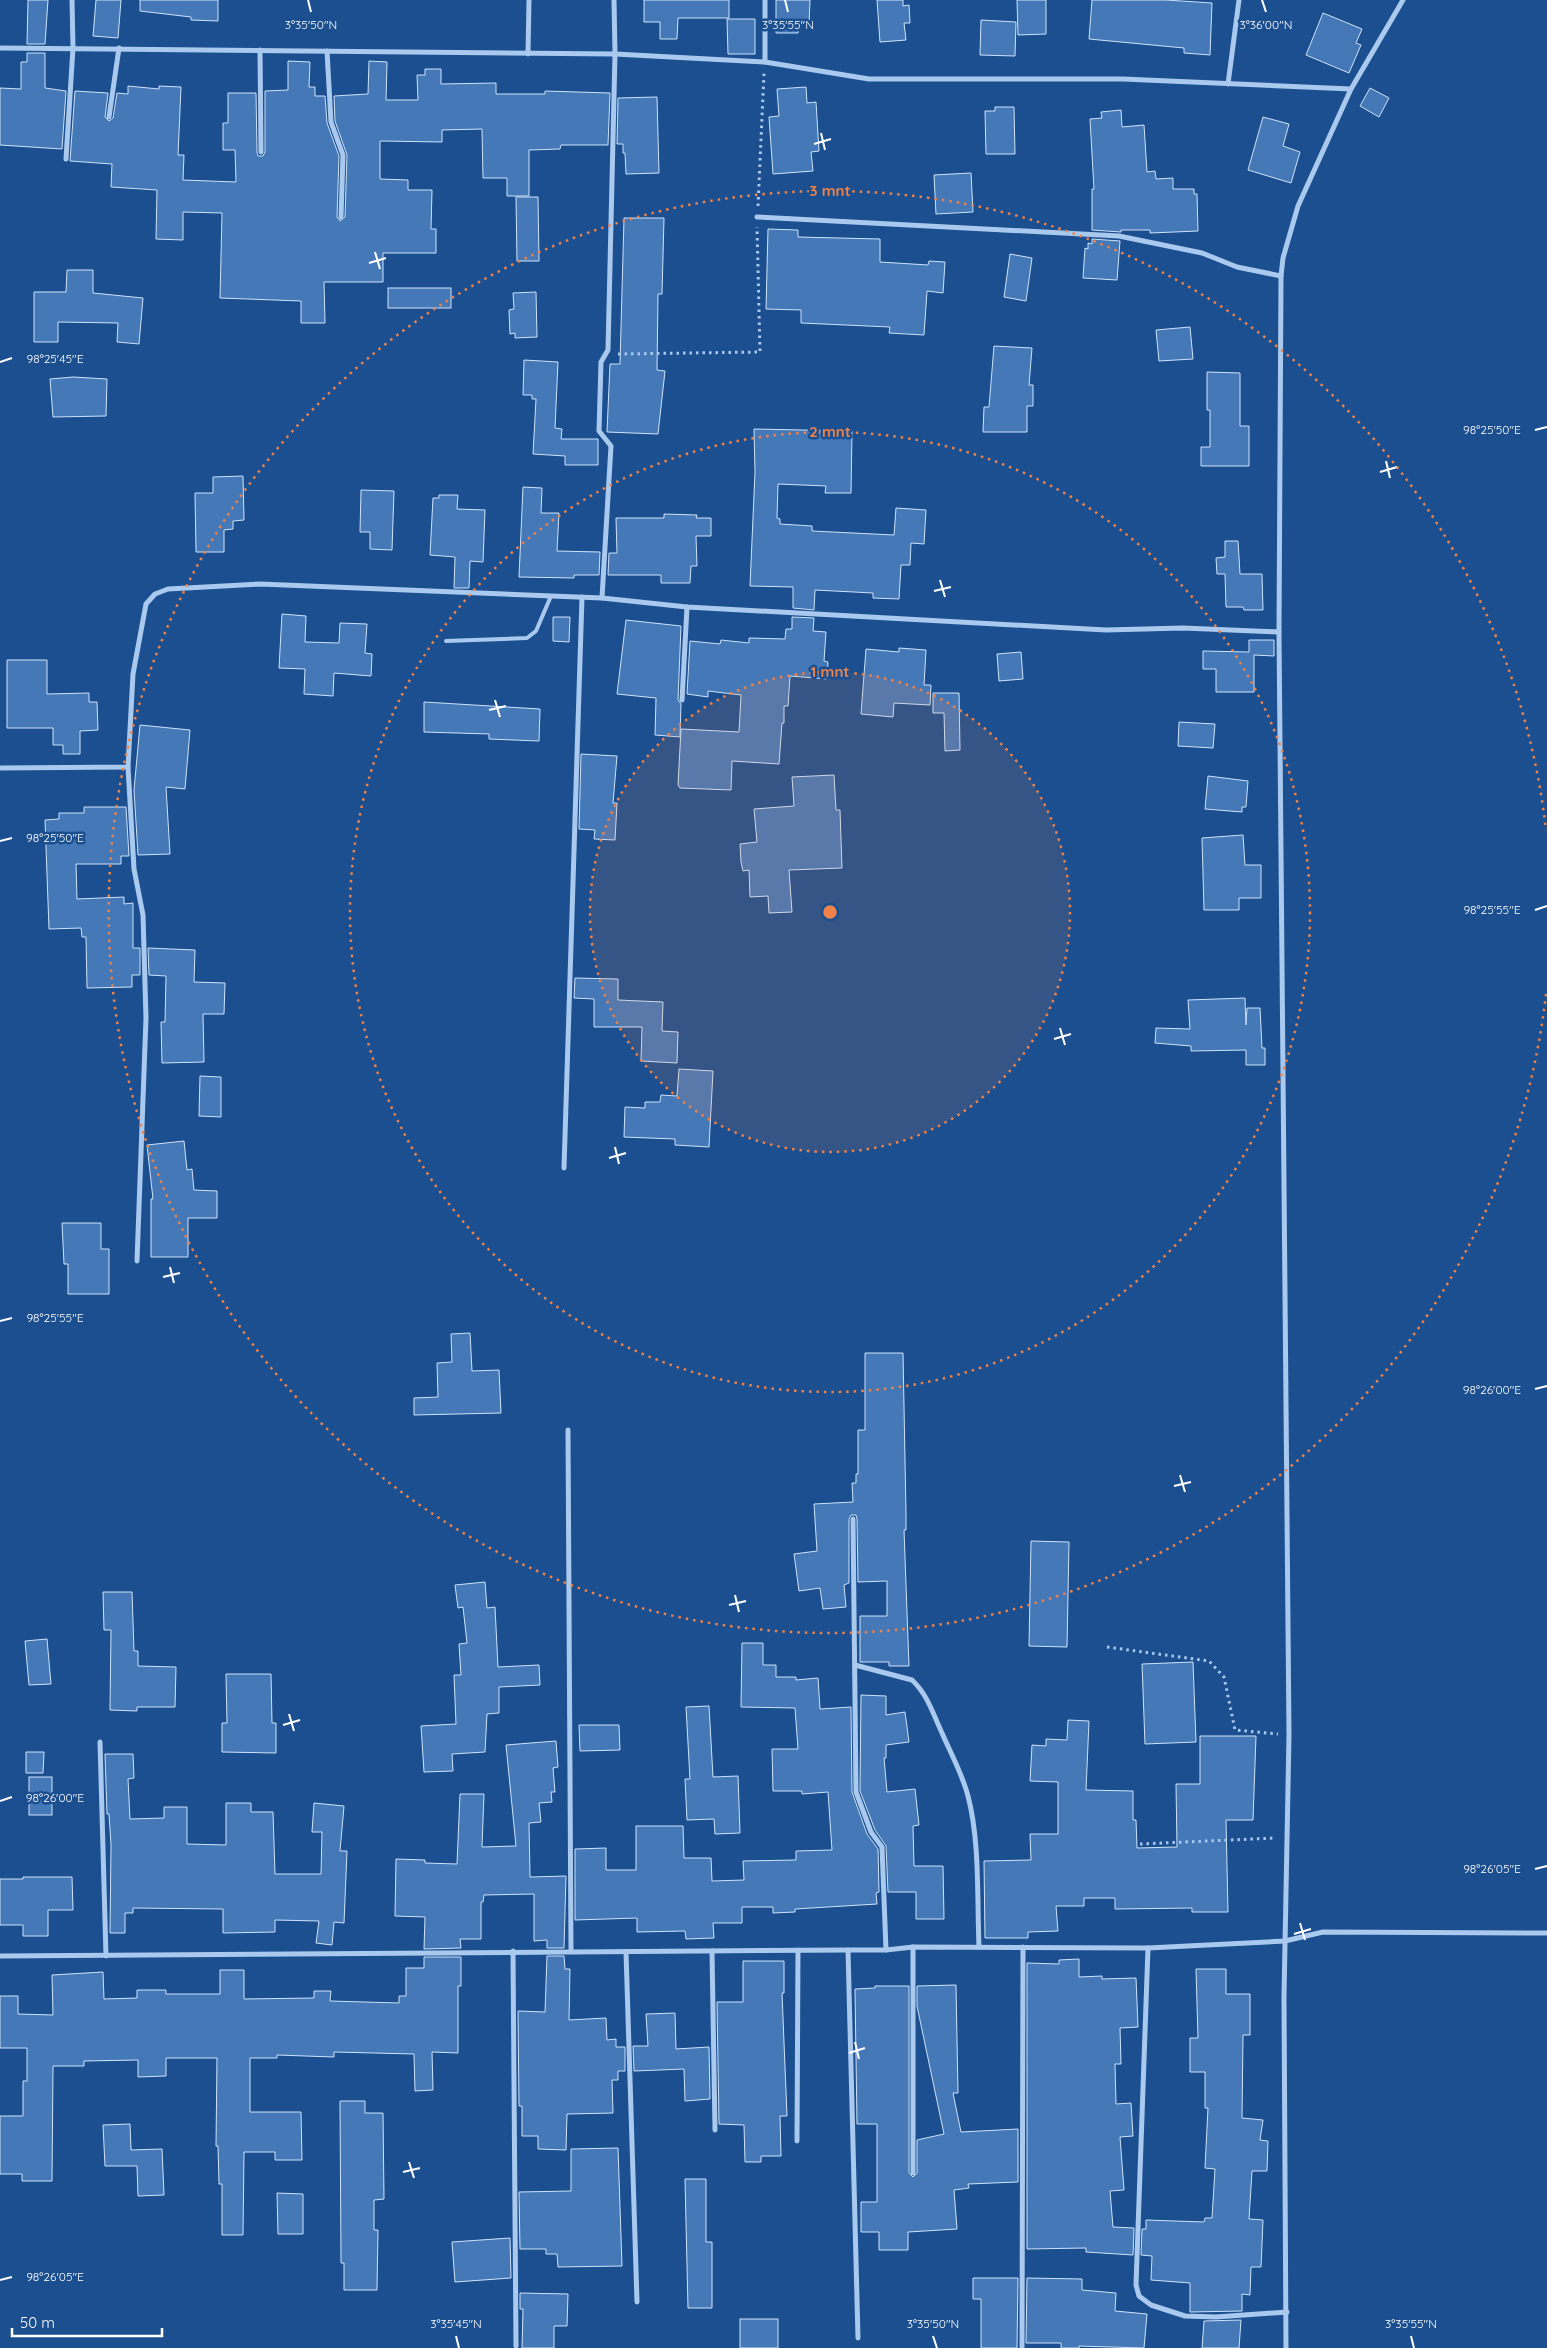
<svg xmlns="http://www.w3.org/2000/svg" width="1547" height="2348" viewBox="0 0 1547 2348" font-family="Quicksand,sans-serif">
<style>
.building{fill:#4478b7;stroke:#cfe3fa}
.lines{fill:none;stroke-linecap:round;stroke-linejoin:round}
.path{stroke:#a9c9ee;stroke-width:3;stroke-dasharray:2.5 4;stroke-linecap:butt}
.service{stroke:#a9c9ee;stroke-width:4}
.minor{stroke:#a9c9ee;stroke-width:5}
.ticks{fill:none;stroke:#fff;stroke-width:2}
.ring{fill:none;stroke:#ee8249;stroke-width:2.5;stroke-dasharray:2.5 5}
.ticks-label{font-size:12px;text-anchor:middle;fill:#fff;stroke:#1b4f8f;stroke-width:5;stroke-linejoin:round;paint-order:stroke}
.centre{fill:#ee8249;stroke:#1b4f8f;stroke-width:2.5}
.ring-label{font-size:15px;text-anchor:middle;font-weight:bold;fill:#ee8249;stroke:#1b4f8f;stroke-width:5;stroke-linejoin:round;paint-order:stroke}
</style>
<rect width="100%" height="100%" fill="#1b4f8f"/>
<g class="building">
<polygon points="28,0 48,0 45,44 27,44"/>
<polygon points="96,0 121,0 118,38 93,36"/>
<polygon points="140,0 218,0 218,21 191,20 191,17 140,11"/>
<polygon points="644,0 729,0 729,18 678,18 677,39 660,39 660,22 644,22"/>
<polygon points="776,0 810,0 809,24 798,23 798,33 776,33"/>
<polygon points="877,0 903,0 903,6 909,5 910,23 904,23 906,40 880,42"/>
<polygon points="1017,0 1046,0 1046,34 1018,35"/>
<polygon points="1092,0 1166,0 1212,3 1210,55 1184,53 1184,48 1089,39"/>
<polygon points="1323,13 1362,29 1356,43 1361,45 1349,73 1306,55"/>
<polygon points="727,19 755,19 755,54 728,54"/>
<polygon points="981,20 1016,22 1015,56 980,55"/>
<polygon points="27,53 45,53 45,88 66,91 62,149 0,145 0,88 21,89 21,62 27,62"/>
<polygon points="288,61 310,62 309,87 315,87 315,96 325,96 327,123 339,156 337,217 340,221 345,217 347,155 335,121 334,96 368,94 369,61 387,62 386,100 418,100 417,75 425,75 425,69 441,69 441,84 496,83 496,94 545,94 545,91 610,93 608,145 561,145 560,149 529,150 529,196 507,196 507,178 483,178 482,129 442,130 442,142 380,141 380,179 408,180 408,190 432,190 431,229 436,229 436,253 383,253 383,282 324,282 325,323 301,323 301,301 220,298 222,213 183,212 183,240 156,239 157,190 111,187 112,164 70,161 75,91 108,93 105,117 109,121 113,118 117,93 128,94 128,86 159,89 159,86 181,87 178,155 184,155 183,180 236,182 235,150 223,150 223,123 228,123 228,93 256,93 257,152 258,156 263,156 265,152 265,91 288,90"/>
<polygon points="806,87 807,103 816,102 819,151 811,152 813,171 773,174 769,117 779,116 777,89"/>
<polygon points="1370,88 1389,98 1379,117 1360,106"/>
<polygon points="657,97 659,173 626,174 625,153 623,153 623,144 617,144 618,98"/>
<polygon points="995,107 1014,107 1015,154 986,154 985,111 995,111"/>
<polygon points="1121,110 1122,127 1144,125 1147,172 1155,171 1156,179 1173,178 1173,189 1194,189 1194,194 1197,194 1198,231 1150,233 1150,230 1121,230 1121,232 1092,230 1092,189 1094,189 1090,119 1102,118 1101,112"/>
<polygon points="1263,117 1289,124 1283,146 1300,152 1291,183 1248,170"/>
<polygon points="971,173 973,212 936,214 934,175"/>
<polygon points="516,197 538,197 539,261 517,261"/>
<polygon points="624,218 664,218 662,294 658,294 657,370 665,371 658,434 607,432 610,364 620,364"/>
<polygon points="768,229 798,230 798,237 880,239 880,262 928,265 929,261 945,262 943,293 927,291 924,335 889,333 890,327 801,323 801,310 766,309"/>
<polygon points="1092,239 1120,241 1117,280 1083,278 1085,248 1088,249 1088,243 1092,244"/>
<polygon points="1010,254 1032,258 1026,301 1004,297"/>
<polygon points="67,270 93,270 93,293 143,298 139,344 117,342 118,323 58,322 58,342 34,342 34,292 66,292"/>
<rect x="388" y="288" width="63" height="20"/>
<polygon points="536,292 537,337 515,338 515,333 510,334 509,310 514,309 513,293"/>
<polygon points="1190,327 1193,359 1159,361 1156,330"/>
<polygon points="994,346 1032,348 1029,385 1033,385 1033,406 1027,406 1027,432 983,432 984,407 989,407"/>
<polygon points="524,360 558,362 555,428 562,429 561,439 598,439 598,465 565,465 565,456 533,454 536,399 532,399 532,395 523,395"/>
<polygon points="1207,372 1240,373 1240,426 1249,426 1249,466 1201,466 1201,447 1210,447 1210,410 1207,410"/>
<polygon points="73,377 107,379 106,416 53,417 50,379"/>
<polygon points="754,429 852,431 851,493 825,493 826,486 778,484 777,518 780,519 780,524 812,526 812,531 894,535 896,508 926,510 924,544 911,543 910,565 901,565 899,599 873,598 873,593 815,590 814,610 793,608 793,587 750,586 755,472"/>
<polygon points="243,476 244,520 233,521 233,529 224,530 224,552 196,552 195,493 213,493 213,477"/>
<polygon points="523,487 542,488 541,513 559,513 557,551 600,552 599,575 574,575 574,578 519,577"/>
<polygon points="361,490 394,491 392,550 370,549 370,532 360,532"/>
<polygon points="439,495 458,495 457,509 485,510 483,562 470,561 469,588 454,588 455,557 430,555 433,498 439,498"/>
<polygon points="664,514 697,515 696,518 711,518 711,536 696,536 697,566 691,566 690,583 661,583 661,575 608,575 609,553 617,553 616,518 664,518"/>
<polygon points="1225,541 1238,541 1240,574 1262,574 1263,610 1244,610 1243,607 1226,607 1225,574 1217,574 1216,558 1225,557"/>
<polygon points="282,614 306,616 305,642 339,643 340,623 367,624 365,653 372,654 371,676 334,673 333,696 304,694 305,669 279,668"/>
<polygon points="553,617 570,617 569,642 553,641"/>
<polygon points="792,617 814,618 813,631 826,632 824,661 828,662 827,679 790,676 788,706 784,706 784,723 782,723 779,764 732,761 731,790 680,788 678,785 681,729 739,732 741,695 708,691 708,697 687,694 690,641 720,644 721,640 749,643 749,638 785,639 786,629 792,629"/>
<polygon points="626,620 681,626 678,700 681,704 680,737 655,735 656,698 617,694"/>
<polygon points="1249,640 1274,640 1274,656 1254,655 1254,692 1216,692 1216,669 1203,669 1203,651 1249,652"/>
<polygon points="899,648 926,650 924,685 931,685 930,705 894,703 893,717 861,714 866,649 899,652"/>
<polygon points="1021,652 1023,679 999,681 997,654"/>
<polygon points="7,660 47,660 47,694 89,693 89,702 97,702 98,730 80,731 80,754 63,754 63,745 53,745 53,728 7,728"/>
<polygon points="933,693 959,693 960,750 945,751 944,713 933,713"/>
<polygon points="424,702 540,709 539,741 489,739 489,734 424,732"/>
<polygon points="1179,722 1215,724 1213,748 1178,746"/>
<polygon points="140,725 190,730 185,789 166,787 170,854 138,855 134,790"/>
<polygon points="581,754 617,756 613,803 617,803 615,840 594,839 595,830 579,829"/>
<polygon points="834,775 836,810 840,810 842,868 789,870 792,912 769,913 768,896 750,897 749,870 743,871 741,862 740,844 757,842 754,809 794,806 792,777"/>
<polygon points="1208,776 1248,781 1246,807 1242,807 1242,812 1205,809"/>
<polygon points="84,807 126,807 129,856 121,856 121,864 76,864 77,899 124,897 124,904 133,903 133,948 140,948 140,975 132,975 132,987 87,988 86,937 82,937 81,928 49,929 45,820 59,819 59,813 84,813"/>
<polygon points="1243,835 1245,865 1261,865 1261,898 1239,898 1239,910 1204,910 1202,838"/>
<polygon points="148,948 195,950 194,982 225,983 224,1014 203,1014 204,1062 162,1063 161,1022 165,1022 166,976 149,975"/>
<polygon points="575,978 618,979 618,1000 663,1002 662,1031 678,1032 677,1063 641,1061 642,1027 594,1027 594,999 574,998"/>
<polygon points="1245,998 1246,1025 1247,1008 1260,1008 1262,1048 1265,1048 1265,1065 1246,1065 1246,1050 1191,1051 1191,1046 1155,1043 1156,1028 1190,1029 1188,1000"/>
<polygon points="679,1069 713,1071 709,1147 675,1145 675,1139 624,1137 625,1107 645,1108 645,1102 660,1102 661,1095 677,1096"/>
<polygon points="200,1076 221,1077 221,1117 199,1116"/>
<polygon points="184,1141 187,1170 192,1169 194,1190 217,1191 217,1218 188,1218 188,1257 151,1257 151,1199 153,1199 147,1145"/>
<polygon points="62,1223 101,1223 101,1249 109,1249 109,1294 68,1294 68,1264 64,1264"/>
<polygon points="470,1333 472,1371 499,1370 501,1413 414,1415 414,1398 438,1397 437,1363 452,1362 451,1334"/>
<polygon points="865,1353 903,1353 906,1513 906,1530 904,1530 909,1666 889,1666 889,1662 860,1662 860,1616 887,1616 887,1581 858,1582 857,1519 856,1515 851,1515 849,1519 849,1583 844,1585 846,1607 823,1609 820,1588 799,1591 794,1554 817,1551 814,1504 853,1502 852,1483 856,1483 856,1474 858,1474 858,1430 865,1430"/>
<polygon points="1031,1541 1069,1542 1067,1647 1029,1646"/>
<polygon points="485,1582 487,1608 495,1607 498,1667 539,1665 540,1685 499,1687 499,1713 487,1714 485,1752 452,1754 453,1771 424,1772 421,1726 456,1724 454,1675 461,1675 459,1644 467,1643 463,1607 458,1608 455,1585"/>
<polygon points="103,1592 132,1592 134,1651 138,1651 138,1666 176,1667 175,1707 137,1707 137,1711 110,1710 111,1630 104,1630"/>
<polygon points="47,1639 51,1684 29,1685 25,1641"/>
<polygon points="742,1643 763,1643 763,1665 776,1665 776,1677 796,1677 796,1680 818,1678 820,1709 851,1707 852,1792 867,1834 878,1849 879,1892 876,1893 877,1904 795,1909 795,1912 773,1913 773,1907 742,1907 742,1923 713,1923 714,1938 686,1939 685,1931 637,1932 637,1918 575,1920 575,1849 606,1848 606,1870 636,1870 636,1826 683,1826 684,1858 711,1858 712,1881 744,1880 743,1861 796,1860 796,1851 832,1850 828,1792 802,1794 802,1791 773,1791 772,1749 798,1749 795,1708 741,1707"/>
<polygon points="1193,1662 1196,1742 1145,1744 1142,1664"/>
<polygon points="226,1674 271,1674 272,1723 276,1723 276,1753 222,1752 222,1723 227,1723"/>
<polygon points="861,1695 886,1696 886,1715 905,1712 909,1742 886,1745 886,1758 884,1758 887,1792 915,1789 919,1825 913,1826 914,1866 943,1866 944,1919 916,1919 916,1892 888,1892 886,1846 875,1830 860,1791"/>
<polygon points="709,1706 713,1777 738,1776 740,1833 715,1834 714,1819 687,1820 685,1779 690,1779 686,1707"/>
<polygon points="1068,1720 1089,1721 1086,1790 1133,1791 1133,1820 1136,1820 1137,1848 1177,1847 1176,1784 1200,1784 1200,1736 1256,1736 1253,1820 1226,1820 1228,1912 1192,1912 1192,1908 1115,1909 1115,1898 1084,1898 1084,1906 1056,1906 1058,1931 1028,1932 1028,1938 985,1938 984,1861 1031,1860 1030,1834 1058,1834 1058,1782 1030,1781 1032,1745 1046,1746 1046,1739 1067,1740"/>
<polygon points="579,1725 619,1725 620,1750 580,1751"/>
<polygon points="556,1741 558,1767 553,1768 555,1792 551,1792 552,1802 539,1803 541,1822 529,1823 530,1877 566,1876 564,1948 547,1948 547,1940 534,1941 534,1894 484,1895 483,1902 481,1902 481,1939 460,1939 461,1948 424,1949 425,1917 395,1916 396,1859 425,1860 425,1863 457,1864 460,1794 484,1794 482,1847 516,1846 506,1745"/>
<polygon points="26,1752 44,1752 43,1773 26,1773"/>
<polygon points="105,1754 133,1754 134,1778 128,1779 130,1819 164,1818 164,1807 187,1807 187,1844 226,1845 226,1803 251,1803 251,1812 273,1812 275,1874 321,1874 322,1832 312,1832 314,1803 344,1806 340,1851 347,1851 344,1923 334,1922 332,1945 316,1943 319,1921 275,1920 275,1932 223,1933 223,1909 133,1908 133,1913 125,1913 125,1933 110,1933 111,1845 109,1814 107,1814"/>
<rect x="29" y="1777" width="23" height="38"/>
<polygon points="23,1877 72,1877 73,1910 48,1910 48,1936 23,1936 23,1925 0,1925 0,1879 23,1879"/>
<polygon points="547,1956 564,1956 565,1969 570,1969 569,2020 606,2018 607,2040 616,2039 616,2047 625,2047 625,2071 618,2071 618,2080 612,2080 613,2113 567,2114 566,2150 538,2149 538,2136 522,2136 522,2106 519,2106 518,2011 545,2012"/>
<polygon points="424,1957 461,1957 461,1986 458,1986 458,2053 432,2052 433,2090 415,2091 414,2054 334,2052 334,2057 277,2055 277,2058 250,2058 250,2112 301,2112 302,2160 275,2160 275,2152 244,2152 243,2235 222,2235 222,2184 219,2184 218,2146 216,2146 217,2058 166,2058 166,2076 138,2077 138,2060 84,2061 84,2066 53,2066 52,2181 22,2181 22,2174 0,2174 0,2116 23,2116 23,2081 27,2081 27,2048 0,2048 0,1996 18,1996 18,2014 53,2015 52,1975 103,1972 104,1999 137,1998 137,1990 166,1990 166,1994 220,1994 220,1970 244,1970 244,1999 314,1998 314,1991 331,1991 330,2001 399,2003 399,1996 406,1996 406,1968 424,1968"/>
<polygon points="1079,1959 1079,1977 1102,1976 1102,1979 1136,1978 1138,2027 1120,2028 1121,2064 1115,2064 1116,2104 1131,2103 1133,2136 1120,2137 1124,2190 1110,2191 1113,2227 1134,2228 1133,2255 1086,2252 1086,2248 1027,2249 1027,1963 1059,1964 1059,1960"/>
<polygon points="743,1961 784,1961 784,1993 782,1993 787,2116 780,2116 781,2156 761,2156 761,2162 745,2162 744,2125 719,2124 717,2002 743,2002"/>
<polygon points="1196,1969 1226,1969 1226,1994 1250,1994 1250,2035 1243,2035 1242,2118 1263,2120 1260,2140 1268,2141 1267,2171 1252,2171 1249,2219 1263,2220 1261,2267 1251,2267 1250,2295 1242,2294 1242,2311 1190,2312 1190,2283 1151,2280 1152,2256 1141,2255 1142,2229 1146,2229 1146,2220 1204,2222 1205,2218 1212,2218 1215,2169 1205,2168 1208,2108 1205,2108 1205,2072 1190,2072 1190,2038 1198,2038"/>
<polygon points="956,1985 958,2093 953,2093 961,2132 1018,2129 1018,2182 968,2184 969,2188 954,2190 957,2229 908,2232 908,2250 879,2250 879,2232 861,2232 861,2202 877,2202 877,2124 857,2124 855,1989 875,1988 875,1986 909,1986 909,2173 913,2177 917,2173 917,2140 944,2134 917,2006 917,1986"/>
<polygon points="675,2013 676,2049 709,2047 710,2099 685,2101 684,2069 634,2071 633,2046 648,2046 646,2014"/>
<polygon points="340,2101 365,2101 365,2113 383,2113 384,2199 374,2200 374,2230 378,2230 377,2290 344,2290 344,2263 341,2263"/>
<polygon points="130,2124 131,2150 162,2149 164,2195 138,2196 137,2166 105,2166 103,2125"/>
<polygon points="618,2148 622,2266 558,2267 557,2254 546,2254 546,2249 520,2249 519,2192 571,2191 571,2149"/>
<polygon points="685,2179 706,2179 706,2242 712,2242 712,2308 688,2308"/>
<polygon points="277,2193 303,2194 303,2234 278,2234"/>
<polygon points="510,2238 511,2278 455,2282 452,2242"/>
<polygon points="973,2278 1018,2278 1017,2348 981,2348 981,2299 973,2299"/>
<polygon points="1027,2278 1082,2279 1082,2290 1116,2293 1115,2311 1147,2314 1144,2348 1079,2346 1079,2348 1061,2348 1061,2343 1026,2343"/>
<polygon points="520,2293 568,2294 567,2326 554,2326 554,2348 522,2348 523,2309 520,2309"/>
<rect x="740" y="2319" width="38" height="29"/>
<polygon points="1241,2320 1239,2348 1202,2348 1204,2321"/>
</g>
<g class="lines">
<g class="path">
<polyline points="758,206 764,73"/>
<polyline points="618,354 760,352 757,227"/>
<polyline points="1107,1647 1209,1661 1224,1677 1235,1730 1278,1734"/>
<polyline points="1140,1844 1275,1838"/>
</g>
<polyline class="service" points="446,641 527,638 536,631 551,596"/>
<g class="minor">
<polyline points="0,48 615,54 765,62 869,79 1123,79 1351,89"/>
<polyline points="260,50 261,152"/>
<polyline points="327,51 331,122 343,155 341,217"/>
<polyline points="528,54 529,0"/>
<polyline points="765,62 765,0"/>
<polyline points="1228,84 1239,0"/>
<polyline points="109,117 119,48"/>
<polyline points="66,159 73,48 72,0"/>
<polyline points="757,217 1119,236 1202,253 1237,267 1281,276"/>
<polyline points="602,598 611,446 599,431 601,362 608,350 615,54 614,0"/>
<polyline points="682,700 687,607"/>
<polyline points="128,767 134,869 143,915 146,1018 137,1261"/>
<polyline points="0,768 128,767 133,674 146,604 155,594 168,589 260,584 602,598 687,607 1106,630 1183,628 1279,632"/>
<polyline points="564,1168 582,597"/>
<polyline points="568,1430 571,1951"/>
<polyline points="853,1519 856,1792 871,1832 882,1847 886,1950"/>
<path d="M855,1665L912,1680C928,1695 933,1714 942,1733C951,1754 962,1773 968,1796C980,1841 977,1900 979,1947"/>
<polyline points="100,1742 106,1956"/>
<polyline points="913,1947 913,2173"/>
<polyline points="1148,1948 1136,2285 1139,2296 1151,2305 1185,2316 1216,2317 1287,2312"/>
<polyline points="848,1950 858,2338"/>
<polyline points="513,1951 516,2346"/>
<polyline points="712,1951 715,2130"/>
<polyline points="626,1952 637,2302"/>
<polyline points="0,1956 848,1950 886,1950 913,1947 1148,1948 1285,1941 1323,1932 1547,1933"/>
<polyline points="797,2141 798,1950"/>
<polyline points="1022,2348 1023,1947"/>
<polyline points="1286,2348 1284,1997 1289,1735 1279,632 1281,276 1283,258 1298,206 1351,89 1403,0"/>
</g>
</g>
<path class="ticks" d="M308,0L311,12M785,0L788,12M1262,0L1266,12M821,133L825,150M814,144L831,139M375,252L380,269M369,263L386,258M0,362L12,358M1535,430L1547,427M1386,461L1390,478M1380,472L1397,467M940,580L945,597M934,591L951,587M495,700L500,717M489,710L506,706M0,841L12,838M1535,910L1547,906M1060,1028L1065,1045M1054,1039L1071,1034M615,1147L619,1164M609,1158L626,1153M170,1267L174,1283M163,1277L180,1273M0,1321L12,1318M1535,1389L1547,1386M1180,1475L1185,1492M1174,1486L1191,1482M735,1595L739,1612M729,1605L746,1601M289,1714L294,1731M283,1725L300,1720M0,1801L12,1797M1535,1869L1547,1866M1300,1923L1305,1940M1294,1934L1311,1929M855,2042L859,2059M849,2053L865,2048M409,2162L414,2178M403,2172L420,2168M0,2280L12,2277M456,2336L459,2348M933,2336L937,2348M1411,2336L1414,2348"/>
<circle cx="830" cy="912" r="240" fill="#ee8249" fill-opacity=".12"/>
<g class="ring">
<circle cx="830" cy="912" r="240"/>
<circle cx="830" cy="912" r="480"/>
<path d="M1546 994A721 721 0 1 1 1546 830"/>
</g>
<g class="ticks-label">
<text x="311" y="29">3°35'50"N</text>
<text x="788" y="29">3°35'55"N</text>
<text x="1266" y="29">3°36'00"N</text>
<text x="55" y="363">98°25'45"E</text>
<text x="1492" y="434">98°25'50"E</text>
<text x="55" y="842">98°25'50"E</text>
<text x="1492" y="914">98°25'55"E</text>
<text x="55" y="1322">98°25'55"E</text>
<text x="1492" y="1394">98°26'00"E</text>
<text x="55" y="1802">98°26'00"E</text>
<text x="1492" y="1873">98°26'05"E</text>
<text x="55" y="2281">98°26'05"E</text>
<text x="456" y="2328">3°35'45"N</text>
<text x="933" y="2328">3°35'50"N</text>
<text x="1411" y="2328">3°35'55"N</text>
</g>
<circle cx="830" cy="912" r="8" class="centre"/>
<g class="ring-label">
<text x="830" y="196">3 mnt</text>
<text x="830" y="437">2 mnt</text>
<text x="830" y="677">1 mnt</text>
</g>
<path d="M12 2328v8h150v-8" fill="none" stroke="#ffffff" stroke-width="2.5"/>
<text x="20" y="2328" font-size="15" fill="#ffffff" stroke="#1b4f8f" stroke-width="4" paint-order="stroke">50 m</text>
</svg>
